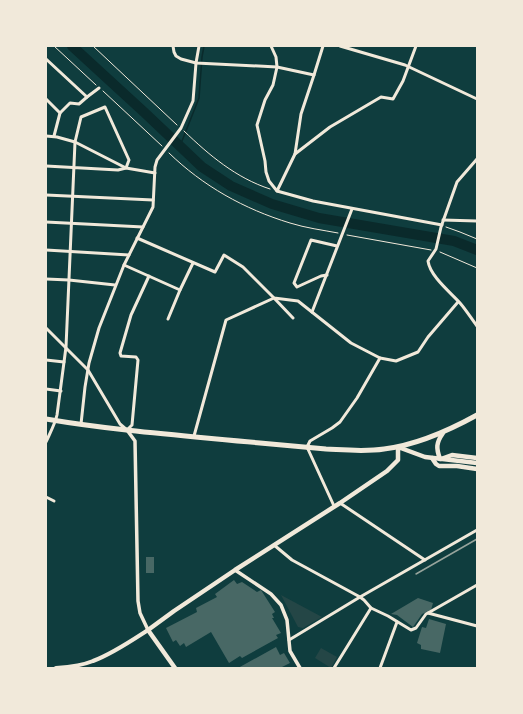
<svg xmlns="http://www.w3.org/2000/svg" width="523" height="714" viewBox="0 0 523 714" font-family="'Space Grotesk',sans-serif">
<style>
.green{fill:#244646}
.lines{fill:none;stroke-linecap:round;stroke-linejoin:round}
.stream{stroke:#0a2a2b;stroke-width:1.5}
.river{stroke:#0a2a2b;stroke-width:10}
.building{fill:#486865}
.path{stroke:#f1e9da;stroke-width:1}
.minor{stroke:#f1e9da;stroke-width:3}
.tertiary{stroke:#f1e9da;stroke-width:3.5}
.secondary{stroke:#f1e9da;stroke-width:4}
.primary{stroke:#f1e9da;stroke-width:4.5}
.trunk{stroke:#f1e9da;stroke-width:5}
.rail{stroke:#97a49c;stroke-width:1.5}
</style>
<rect width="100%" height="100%" fill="#0f3d3e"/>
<g class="green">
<polygon points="281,595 322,617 303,628 298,627"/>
<polygon points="321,648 337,657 331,668 315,658"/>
</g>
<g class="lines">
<polyline class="stream" points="180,146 199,98 202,57 204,46"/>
<polyline class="river" points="72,46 145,113 202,167 231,186 272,204 319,218 454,241 477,250"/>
</g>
<g class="building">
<rect x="146" y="557" width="8" height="16"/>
<polygon points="234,580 237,584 242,582 257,592 261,590 275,612 272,614 274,618 272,618 281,633 276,635 278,638 242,658 240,656 229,663 211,632 186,647 184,643 180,646 176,640 173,642 166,628 197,612 196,608 217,597 215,594"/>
<polygon points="418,598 433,603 431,610 422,614 413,627 397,615 391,614"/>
<polygon points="429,619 446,624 440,653 421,649 421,645 417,643 422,627 426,628"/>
<polygon points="276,647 280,655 284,653 290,663 280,668 238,668"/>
</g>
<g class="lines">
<g class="path">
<polyline points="54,46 96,85"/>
<polyline points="93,46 177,125"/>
<polyline points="103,91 162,146"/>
<path d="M184,131C209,155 236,178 270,189"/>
<path d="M169,153C203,186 244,209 290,223C306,228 322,230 338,233"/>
<polyline points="446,227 460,232 477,239"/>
<polyline points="347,235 431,250"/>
<polyline points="440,252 477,268"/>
</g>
<g class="minor">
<polyline points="173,46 174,52 176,56 181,59 196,63 277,67 314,75"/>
<polyline points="271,46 276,57 277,67 273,85 265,100 257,125 265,161 266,172 269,181 277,191 313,201 442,225"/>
<polyline points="340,46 405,65 477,99"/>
<polyline points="46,59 87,97 99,88"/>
<polyline points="46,99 60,113 54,136"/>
<polyline points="60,113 70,103 79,104 87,97"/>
<polyline points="46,136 57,137 75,142 126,168 155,173"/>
<polyline points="295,154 330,127 381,97 393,99 403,81 416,46"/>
<path d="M477,159L457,182L441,227L436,249L428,261C430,276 450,292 460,303C466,310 471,318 477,326"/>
<path d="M46,166L118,170L126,168L129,160L105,107L81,117L75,142L66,347L57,415C55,424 50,433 46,442"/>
<polyline points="277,191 295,154 301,114 314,75 323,46"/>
<polyline points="46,195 153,200"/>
<polyline points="443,220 477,221"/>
<polyline points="46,222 143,227"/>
<polyline points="137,238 215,272 224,255 243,267 274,298 298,301 351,343 380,358 396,361 418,352 428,337 458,302"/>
<polyline points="46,250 129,255"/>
<polyline points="124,265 180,290"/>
<polyline points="327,275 321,276 297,287 294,283 311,240 337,246"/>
<polyline points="46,279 69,280 115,285"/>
<polyline points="312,312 352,209"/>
<polyline points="168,319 180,290 193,263"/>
<polyline points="46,328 88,370 120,424 127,430 132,425 138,360 136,357 121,356 120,353 131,315 149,276"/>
<polyline points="46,360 64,362"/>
<polyline points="46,389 61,391"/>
<polyline points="81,424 85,387 89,363 99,328 124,265 153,207 155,167 157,160 181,128 193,101 196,63 199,46"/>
<polyline points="194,436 226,320 274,298 293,318"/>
<polyline points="46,497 54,501"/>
<polyline points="340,503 425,560"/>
<polyline points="334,506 307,447 310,441 332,428 340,422 357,398 380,358"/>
<polyline points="274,545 292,560 360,597 364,600 371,608 388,616 411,630 416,628 426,614 428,613 477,626"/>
<polyline points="428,613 477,585"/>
<polyline points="289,640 360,597 477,530"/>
<polyline points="334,668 371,608"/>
<polyline points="380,668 397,622"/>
</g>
<g class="tertiary">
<polyline points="127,430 135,441 138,601 140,613 148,630"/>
<polyline points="235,570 271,594 281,605 287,620 290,651 300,668"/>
</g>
<path class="secondary" d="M56,668C69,667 81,666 93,661C112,654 131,641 148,630"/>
<g class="primary">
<polyline points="432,458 436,464 439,466 457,466 477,469"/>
<path d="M440,459C436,448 436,443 443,433"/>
<polyline points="441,459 452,455 477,458"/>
<polyline points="175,668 148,630 174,611 235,570 340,503 387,471 398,460 398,447 425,457 477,463"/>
</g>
<path class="trunk" d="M46,419C117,431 189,436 260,443C282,445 304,447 326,449C346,450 365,452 384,449C417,445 448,431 477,415"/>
<polyline class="rail" points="416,574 477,539"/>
</g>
<rect width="523" height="714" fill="none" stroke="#f1e9da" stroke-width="94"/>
</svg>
